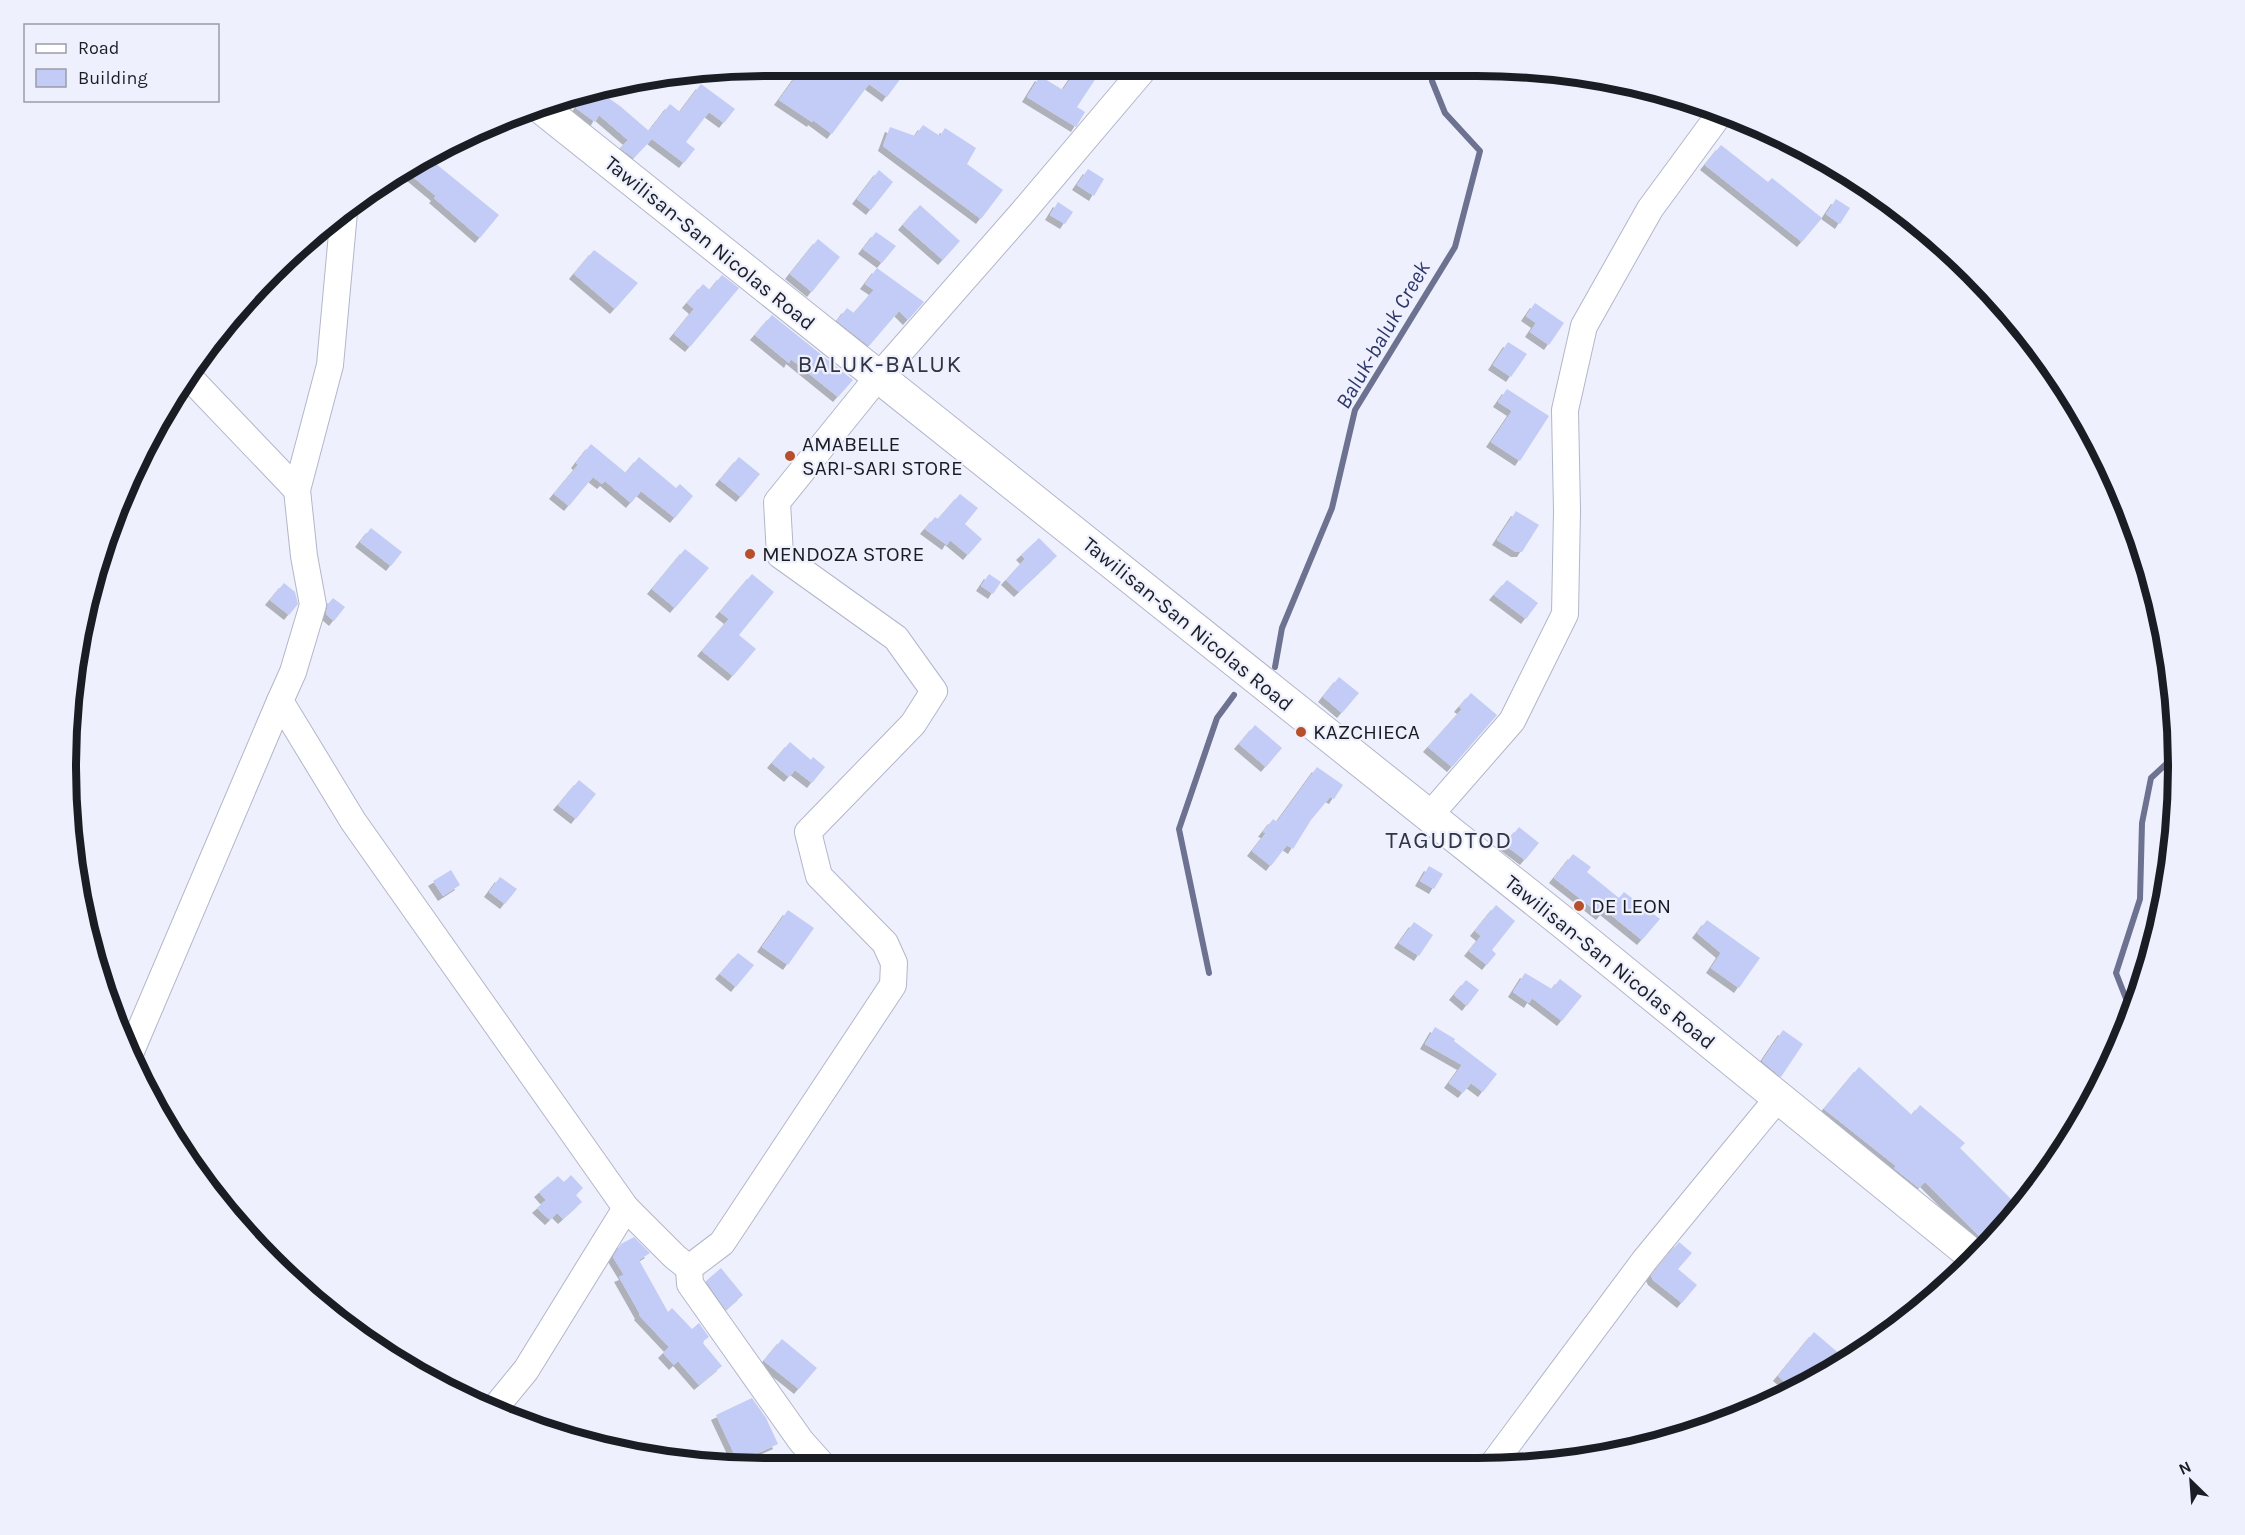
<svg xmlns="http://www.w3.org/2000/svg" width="2245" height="1535" viewBox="0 0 2245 1535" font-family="Karla,sans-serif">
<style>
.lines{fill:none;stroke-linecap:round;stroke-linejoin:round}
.stream{stroke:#6c7290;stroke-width:6}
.building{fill:#c2ccf6;filter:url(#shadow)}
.minor-casing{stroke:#b2b6c9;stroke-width:28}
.major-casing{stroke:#b2b6c9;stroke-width:34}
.minor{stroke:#fff;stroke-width:26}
.major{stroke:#fff;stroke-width:32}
.poi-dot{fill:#b74f2a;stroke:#eef1fd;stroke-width:2}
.labels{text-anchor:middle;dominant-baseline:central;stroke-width:4.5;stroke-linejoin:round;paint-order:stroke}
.street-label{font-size:21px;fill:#1b1d24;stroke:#eef1fd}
.poi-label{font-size:21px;fill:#1b1d24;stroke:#eef1fd;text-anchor:start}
.water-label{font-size:22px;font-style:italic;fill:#30376b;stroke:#eef1fd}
.quarter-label{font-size:24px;letter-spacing:1.5px;fill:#303443;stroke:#eef1fd}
.rim{fill:none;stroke:#1b1d24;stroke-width:8}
</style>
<defs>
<filter id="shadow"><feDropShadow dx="-5" dy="5" stdDeviation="0" flood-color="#0004"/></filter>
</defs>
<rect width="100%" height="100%" fill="#eef1fd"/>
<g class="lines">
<g class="stream">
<polyline points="1275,667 1282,628 1332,508 1355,410 1455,247 1480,151 1445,113 1432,81 1434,66"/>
<polyline points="1209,973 1179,829 1217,718 1234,695"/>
<polyline points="2132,1014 2116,973 2140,899 2142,823 2151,778 2178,753"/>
</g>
</g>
<g class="building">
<polygon points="1077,69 1102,69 1077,107 1085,112 1076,127 1027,97 1040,76 1063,90"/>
<polygon points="890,70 901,78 887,97 869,84 832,134 813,120 812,122 779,100 800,71"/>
<polygon points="701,84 735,109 724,123 709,112 686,142 695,149 684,163 652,139 634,158 620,148 628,140 599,115 595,122 576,108 587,93 597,90 620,106 649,131 670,104 680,112"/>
<polygon points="923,125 940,136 945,128 976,148 967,164 1003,190 981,219 883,146 890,127 915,136"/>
<polygon points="1721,145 1768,182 1772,178 1822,218 1802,242 1705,165"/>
<polygon points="430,159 499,215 480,238 434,198 436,196 406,171"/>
<polygon points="1088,169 1104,179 1094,196 1077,185"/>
<polygon points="879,170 893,182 871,210 857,199"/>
<polygon points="1836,199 1850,208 1840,224 1826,214"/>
<polygon points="1058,202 1073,212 1065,224 1050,215"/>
<polygon points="920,205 960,241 943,260 903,225"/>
<polygon points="876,232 896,246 882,263 863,249"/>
<polygon points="818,239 840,257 812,292 790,274"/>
<polygon points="594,250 638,283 615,309 574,274"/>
<polygon points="877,268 924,302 908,320 899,311 869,346 837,321 847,308 854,313 874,290 865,284"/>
<polygon points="722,275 739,288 690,347 674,334 694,309 687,303 703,284 710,290"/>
<polygon points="1535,303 1564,323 1549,345 1530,332 1536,323 1526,316"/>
<polygon points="772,315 853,380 838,397 791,359 789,363 755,335"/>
<polygon points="1508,342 1527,354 1511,377 1493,365"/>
<polygon points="1507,389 1549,416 1520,461 1491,442 1512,411 1498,402"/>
<polygon points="591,444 626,473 639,457 676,488 680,484 693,496 675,518 641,491 631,503 605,481 602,484 593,477 569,506 554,494 578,465 576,463"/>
<polygon points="739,457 760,474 741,497 720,480"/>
<polygon points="960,494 978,508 965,524 982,539 968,555 950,540 947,545 925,529 935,517 938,519"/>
<polygon points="1516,511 1539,525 1522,552 1516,552 1497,540"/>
<polygon points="371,528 402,552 391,566 360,542"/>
<polygon points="1039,538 1057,556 1019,592 1006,580 1025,559 1021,555"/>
<polygon points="685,549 709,568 675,608 652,589"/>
<polygon points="752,574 774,592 739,635 756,649 733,676 702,651 729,619 720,612"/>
<polygon points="989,574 1001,582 993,594 981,586"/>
<polygon points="1507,580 1538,603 1526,619 1494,595"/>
<polygon points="284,583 295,592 298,604 289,615 270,600"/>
<polygon points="333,598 345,607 334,621 326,614 328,604"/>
<polygon points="1339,677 1359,693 1342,713 1323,697"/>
<polygon points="1471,693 1497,715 1452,767 1428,747 1462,709 1459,707"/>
<polygon points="1255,725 1282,748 1266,767 1239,744"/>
<polygon points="790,742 811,760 813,757 825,767 812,783 795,770 789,777 772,763"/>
<polygon points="1317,767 1343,785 1334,799 1330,797 1311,820 1293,849 1287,845 1271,866 1252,851 1266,833 1263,832 1273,819 1277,822"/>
<polygon points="579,780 596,794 576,819 558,805"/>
<polygon points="1519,827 1539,843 1525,860 1505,845"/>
<polygon points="1573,854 1591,867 1587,872 1619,898 1624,892 1660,919 1642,940 1605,910 1601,915 1554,878"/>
<polygon points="1429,866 1443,874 1434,889 1420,881"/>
<polygon points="451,870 460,885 443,896 433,881"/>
<polygon points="500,877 517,889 505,904 489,892"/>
<polygon points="1496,905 1515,921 1492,950 1496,954 1487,965 1469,951 1481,936 1475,931"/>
<polygon points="788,910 814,928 788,965 762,947"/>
<polygon points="1707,920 1760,958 1739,988 1711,968 1721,953 1697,933"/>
<polygon points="1414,922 1433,935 1419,956 1399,943"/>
<polygon points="738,953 754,965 736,987 720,974"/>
<polygon points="1525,973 1552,989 1560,979 1582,996 1562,1021 1532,998 1529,1003 1513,992"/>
<polygon points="1466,980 1479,990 1467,1006 1454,995"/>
<polygon points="1435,1027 1455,1039 1454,1041 1497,1074 1483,1092 1471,1083 1463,1093 1449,1083 1462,1065 1425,1044"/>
<polygon points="1783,1030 1803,1044 1781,1077 1762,1061"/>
<polygon points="1859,1067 1912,1115 1920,1105 1965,1143 1960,1148 2017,1205 1982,1239 1925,1182 1919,1188 1894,1168 1896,1166 1824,1109"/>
<polygon points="571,1175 583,1188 576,1195 582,1202 563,1219 557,1213 550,1220 537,1208 546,1200 539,1192 558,1176 564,1182"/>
<polygon points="634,1237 650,1253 639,1260 668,1312 672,1308 692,1329 699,1323 709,1337 702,1342 722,1366 699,1385 678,1361 674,1365 663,1353 669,1347 639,1315 640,1314 619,1277 624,1275 613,1257 621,1244"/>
<polygon points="1679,1242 1692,1253 1678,1269 1697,1285 1682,1303 1653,1280 1651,1276"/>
<polygon points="721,1268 743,1295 726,1310 706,1281"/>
<polygon points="1814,1332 1848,1361 1794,1390 1778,1376"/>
<polygon points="782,1339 817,1368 799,1389 764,1361"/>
<polygon points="752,1398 766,1418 778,1444 738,1462 716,1415"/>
</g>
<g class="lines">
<defs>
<g id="minor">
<polyline points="344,212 330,365 297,490 304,556 313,605 293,672 280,701 353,821 626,1208 675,1257 689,1268 722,1243 893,985 894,963 885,943 819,876 808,832 913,724 934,691 896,638 780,555 777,502 878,377 1022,213 1144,69"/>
<polyline points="190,378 297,490"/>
<polyline points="1429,816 1512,721 1565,614 1567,511 1565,410 1584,326 1650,209 1719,115"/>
<polyline points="129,1056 280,701"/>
<polyline points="689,1268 690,1284 801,1441 826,1469"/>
<polyline points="494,1409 526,1370 626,1208"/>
<polyline points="1490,1468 1644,1261 1778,1098"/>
</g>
<polyline id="major" points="538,105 1565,924 1977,1259"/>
</defs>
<use href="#minor" class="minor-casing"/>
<use href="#major" class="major-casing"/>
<use href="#minor" class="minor"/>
<use href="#major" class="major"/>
</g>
<g class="poi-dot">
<circle cx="790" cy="456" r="6"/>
<circle cx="750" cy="554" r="6"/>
<circle cx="1301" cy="732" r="6"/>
<circle cx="1579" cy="906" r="6"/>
</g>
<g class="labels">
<g class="street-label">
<text transform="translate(710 243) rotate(39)">Tawilisan-San Nicolas Road</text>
<text transform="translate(1188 624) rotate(39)">Tawilisan-San Nicolas Road</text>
<text transform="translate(1610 962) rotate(39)">Tawilisan-San Nicolas Road</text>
</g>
<g class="poi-label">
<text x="802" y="444">AMABELLE<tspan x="802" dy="24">SARI-SARI STORE</tspan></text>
<text x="762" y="554">MENDOZA STORE</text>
<text x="1313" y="732">KAZCHIECA</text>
<text x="1591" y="906">DE LEON</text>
</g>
<g class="water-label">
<text transform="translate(1383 335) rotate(-60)">Baluk-baluk Creek</text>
</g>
<g class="quarter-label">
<text x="880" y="364">BALUK-BALUK</text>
<text x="1449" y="840">TAGUDTOD</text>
</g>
</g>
<path d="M0 0H2245V1535H0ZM767 76H1477A691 691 0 0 1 2168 767V767A691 691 0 0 1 1477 1458H767A691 691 0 0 1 76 767V767A691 691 0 0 1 767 76Z" fill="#eef1fd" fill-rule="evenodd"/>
<path class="rim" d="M767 76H1477A691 691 0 0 1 2168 767V767A691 691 0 0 1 1477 1458H767A691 691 0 0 1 76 767V767A691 691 0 0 1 767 76Z"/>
<rect x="24" y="24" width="195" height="78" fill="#eef1fd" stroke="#9a9ca6" stroke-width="1.5"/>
<rect x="36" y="44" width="30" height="9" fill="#ffffff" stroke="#9a9ca6" stroke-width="1.5"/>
<text x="78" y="54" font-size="18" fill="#1b1d24">Road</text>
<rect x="36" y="69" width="30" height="18" fill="#c2ccf6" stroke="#9a9ca6" stroke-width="1.5"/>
<text x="78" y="84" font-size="18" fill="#1b1d24">Building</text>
<g transform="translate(2191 1481) rotate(335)" stroke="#eef1fd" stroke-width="4.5" paint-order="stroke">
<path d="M0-4.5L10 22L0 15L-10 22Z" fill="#1b1d24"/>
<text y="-9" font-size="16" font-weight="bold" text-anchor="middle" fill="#1b1d24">N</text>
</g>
</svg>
